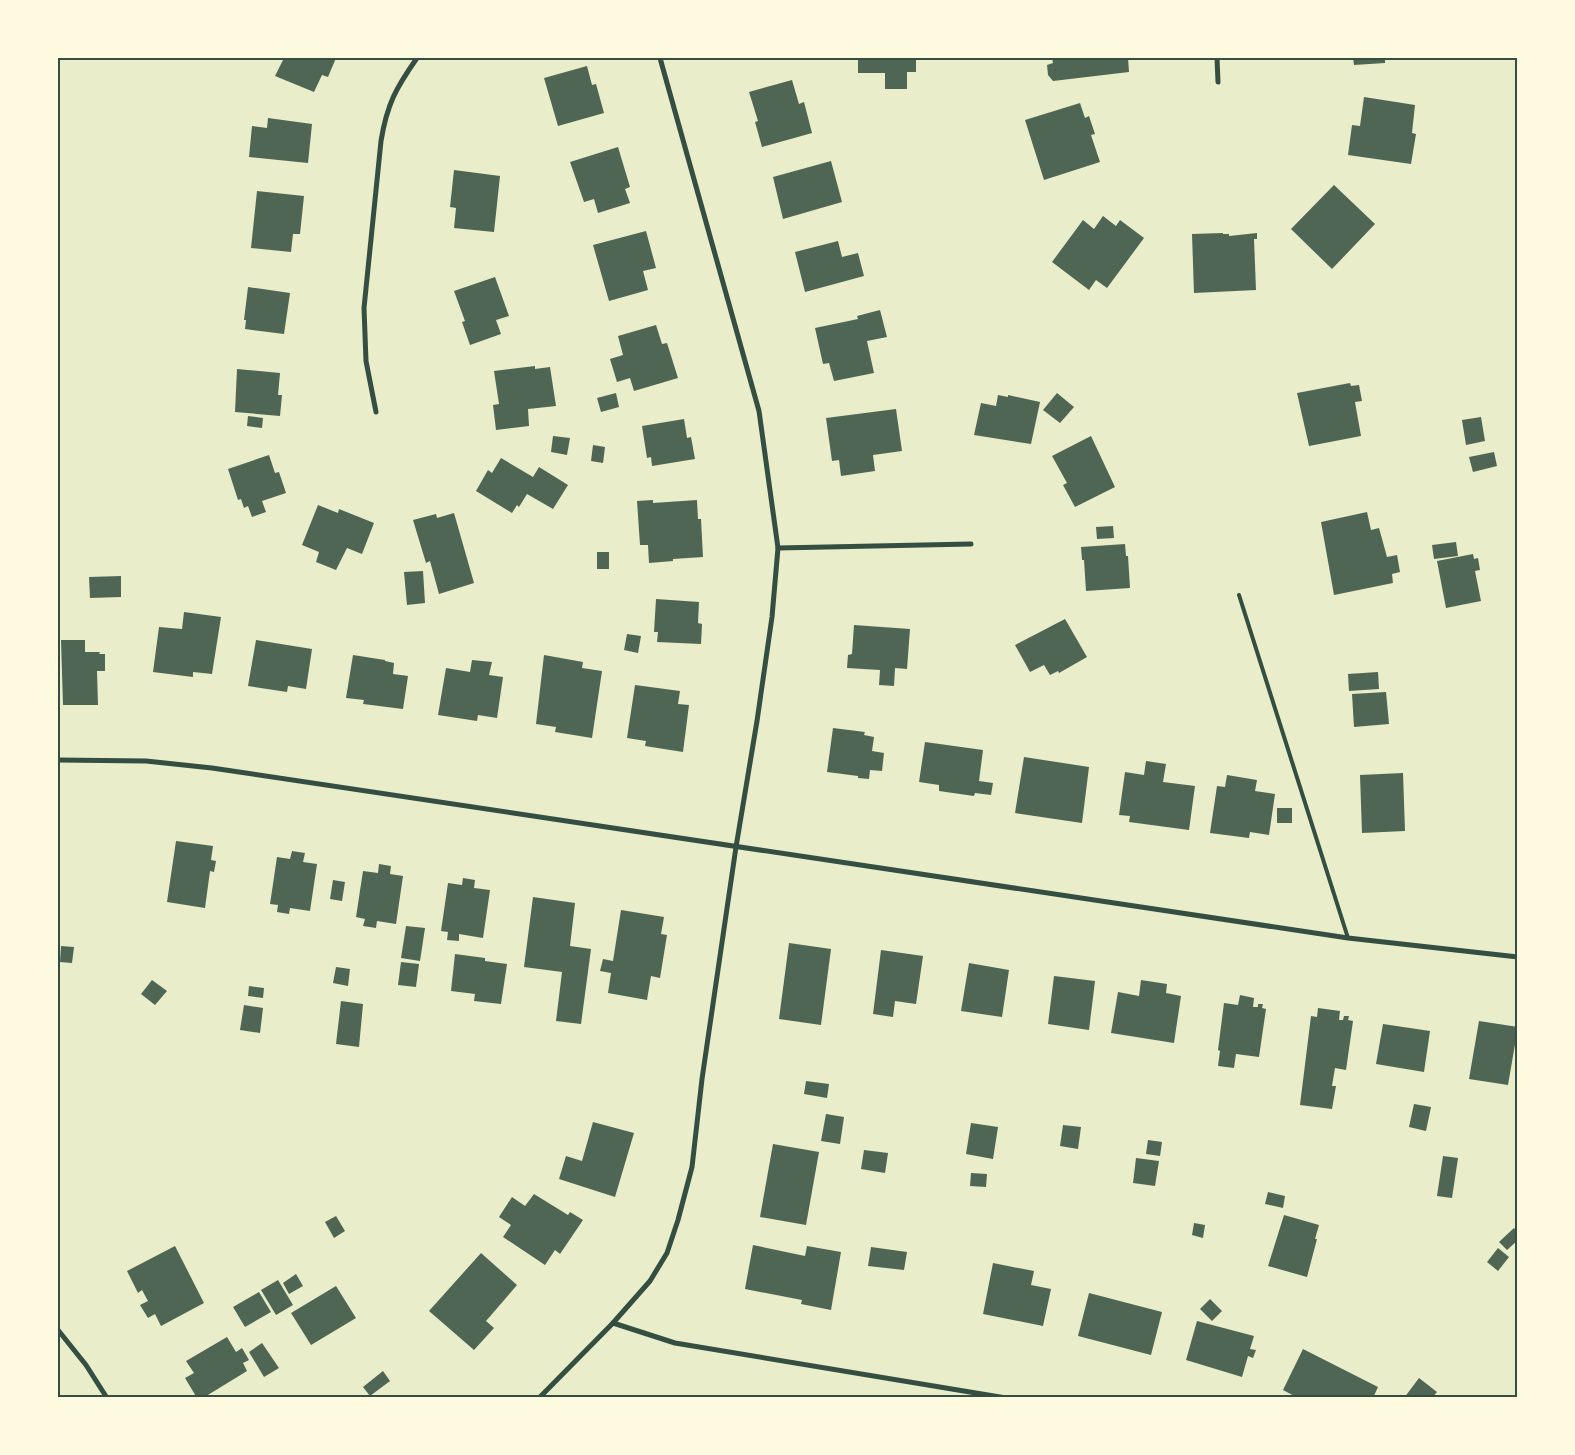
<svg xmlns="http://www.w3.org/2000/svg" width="1575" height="1455" viewBox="0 0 1575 1455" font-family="Figtree,sans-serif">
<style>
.building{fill:#4f6655}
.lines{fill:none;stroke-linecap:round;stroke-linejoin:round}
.service{stroke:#344e41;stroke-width:4}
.minor{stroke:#344e41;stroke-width:5}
.neatline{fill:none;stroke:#344e41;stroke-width:2}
</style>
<rect width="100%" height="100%" fill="#e9edc9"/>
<g class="building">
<polygon points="284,58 336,58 328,77 322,75 314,92 275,76"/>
<polygon points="858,58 916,58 916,72 907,72 907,89 885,89 885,73 858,73"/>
<polygon points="1052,58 1128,58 1129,72 1053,81 1048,75 1047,65 1053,63"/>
<polygon points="1353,58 1385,58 1385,63 1354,65"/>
<polygon points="587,66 592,85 596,84 604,113 558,126 544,78"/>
<polygon points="792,80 799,104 804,102 812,133 762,147 755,122 758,121 749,92"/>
<polygon points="1364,97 1415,105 1412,133 1416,134 1411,164 1348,155 1352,125 1360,126"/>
<polygon points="1080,103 1085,118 1089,116 1095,134 1091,135 1100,162 1044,180 1025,120"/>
<polygon points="268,118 312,124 308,163 249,157 252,126 267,128"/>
<polygon points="618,147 630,187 625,189 630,203 598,213 594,199 584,202 570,162"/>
<polygon points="831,161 842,202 783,219 773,177"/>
<polygon points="454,170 500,176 494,232 454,228 456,208 450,207"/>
<polygon points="1334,185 1375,224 1332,269 1291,229"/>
<polygon points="257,191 304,196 300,234 293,234 291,252 251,248"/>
<polygon points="1103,216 1116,226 1120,220 1144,238 1107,288 1096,280 1089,290 1052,262 1083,220 1094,229"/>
<polygon points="646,231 656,268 643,271 648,290 609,301 593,245"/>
<polygon points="1223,233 1223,234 1229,234 1229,236 1257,233 1257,239 1254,239 1256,290 1194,293 1192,234"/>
<polygon points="838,241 842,257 858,253 864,276 805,292 795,252"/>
<polygon points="495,277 509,316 496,320 501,334 470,345 462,322 465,321 454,291"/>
<polygon points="248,287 290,293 284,334 245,329 246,320 244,320"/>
<polygon points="880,310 887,337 867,341 874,373 834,381 829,363 823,364 815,328 858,319 857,316"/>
<polygon points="656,325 662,344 667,343 678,378 634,391 630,378 617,382 610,359 623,355 618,336"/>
<polygon points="535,366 535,369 550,367 556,406 528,409 529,426 496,430 493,405 499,404 494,371"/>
<polygon points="237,369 280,373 278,395 282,395 280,416 235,412"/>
<polygon points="1350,383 1351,386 1359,385 1362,401 1355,402 1361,436 1309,446 1297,393"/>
<polygon points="616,393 619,407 601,412 597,398"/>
<polygon points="1057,393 1074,407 1060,423 1043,410"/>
<polygon points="998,395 1008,397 1008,395 1040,402 1031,444 974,435 981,403 996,406"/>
<polygon points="896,409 902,451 873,455 875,471 841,476 839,460 832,461 826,418"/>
<polygon points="248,416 263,418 262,428 247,426"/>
<polygon points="1481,417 1485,441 1466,445 1462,420"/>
<polygon points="684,419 687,438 691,437 695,459 652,466 651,457 647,458 642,426"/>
<polygon points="553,436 570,438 567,455 551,452"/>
<polygon points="1091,436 1115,487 1075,507 1063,485 1067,483 1052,456"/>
<polygon points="593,445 605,447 603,463 591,461"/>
<polygon points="58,450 60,450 59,481 58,481"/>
<polygon points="1494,452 1497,466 1473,472 1469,457"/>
<polygon points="269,455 275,473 279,472 286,493 262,501 266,512 252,517 248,506 244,508 241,499 238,500 228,469"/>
<polygon points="501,458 533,477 539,467 568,485 553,509 527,494 519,507 517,505 512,513 476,491 488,470 492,473"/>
<polygon points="653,500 653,503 697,500 698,519 701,519 703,557 673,559 673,561 649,563 648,545 640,545 637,501"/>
<polygon points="318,505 338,513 339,509 374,523 362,554 347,548 336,570 316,562 319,552 302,545"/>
<polygon points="1367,512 1371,530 1379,528 1387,557 1397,555 1400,572 1392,574 1393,583 1334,595 1321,522"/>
<polygon points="454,513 474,583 439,594 430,561 426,563 413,520 436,514 437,518"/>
<polygon points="1113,526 1114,538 1097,539 1096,527"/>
<polygon points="1456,542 1458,556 1434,559 1432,545"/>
<polygon points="1125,544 1126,556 1128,556 1130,588 1086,591 1084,560 1082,560 1081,547"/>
<rect x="597" y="552" width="12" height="17"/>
<polygon points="1473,554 1474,559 1478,558 1480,570 1475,571 1481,601 1446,608 1437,561"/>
<polygon points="423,571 425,603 407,605 404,572"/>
<polygon points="121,576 121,597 90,598 89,577"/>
<polygon points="656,599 699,602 698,623 702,624 701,644 657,642 658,632 654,632"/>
<polygon points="184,612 221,617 212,674 193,672 193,677 153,672 159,627 182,629"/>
<polygon points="1065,619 1087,657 1059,673 1058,671 1050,675 1044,665 1030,672 1015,645"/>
<polygon points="854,625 910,629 907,669 895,668 894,686 879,685 880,670 847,668 848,655 852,654"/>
<polygon points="627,634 641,636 638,653 624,650"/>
<polygon points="61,640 85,640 85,652 100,652 99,654 105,654 105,671 97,671 98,705 63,705"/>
<polygon points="256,640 312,649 306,689 288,686 287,692 248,686"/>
<polygon points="353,655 385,660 385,661 394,663 393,674 408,676 403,709 363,704 364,700 346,698"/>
<polygon points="544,655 583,662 582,668 602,671 592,738 555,732 556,727 536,724"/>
<polygon points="472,660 492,662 489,675 503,677 497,718 478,715 477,721 438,715 446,668 470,672"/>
<polygon points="1378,672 1379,689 1349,691 1348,674"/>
<polygon points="635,685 680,691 678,704 689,705 683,752 645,746 646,741 627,738"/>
<polygon points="1386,692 1389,724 1354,727 1352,694"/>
<polygon points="833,728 865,732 864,735 874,737 872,751 884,753 882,771 870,770 869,779 858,778 858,776 827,772"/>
<polygon points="925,742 983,750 979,781 993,783 991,795 975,793 974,796 939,791 939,785 919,782"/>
<polygon points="1024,757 1089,767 1082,823 1015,813"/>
<polygon points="1146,761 1166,764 1163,782 1195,786 1189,830 1129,822 1130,816 1119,815 1125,772 1144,775"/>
<polygon points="1403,773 1405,831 1362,833 1360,775"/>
<polygon points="1227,775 1257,780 1255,791 1275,794 1269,835 1250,832 1249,838 1210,833 1217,786 1225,787"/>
<rect x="1277" y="808" width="15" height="15"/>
<polygon points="176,841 213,846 211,860 216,861 214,872 210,871 205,908 167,902"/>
<polygon points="292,851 305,853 303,862 317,864 310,911 290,908 289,914 277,912 278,905 270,904 277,857 290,859"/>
<polygon points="379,864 391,866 390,874 403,876 396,924 377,921 376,928 363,926 365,919 356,917 363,871 378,873"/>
<polygon points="463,878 475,880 474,888 490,890 483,938 459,934 459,941 447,940 448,932 441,931 448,883 462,885"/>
<polygon points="333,880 345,882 342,901 330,899"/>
<polygon points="533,897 575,903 570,946 591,949 581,1024 556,1021 562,972 524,967"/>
<polygon points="621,910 664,917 661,934 667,935 660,978 651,976 647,1000 608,993 611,973 600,971 603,959 613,961"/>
<polygon points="406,926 425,928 420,961 401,958"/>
<polygon points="789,943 831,949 821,1025 779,1019"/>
<polygon points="61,946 74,947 72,963 60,962"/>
<polygon points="881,950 923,956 916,1004 895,1001 893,1017 873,1014"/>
<polygon points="455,954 485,958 485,961 507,964 501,1004 474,1001 475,994 451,991"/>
<polygon points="401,962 419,964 416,987 398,985"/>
<polygon points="969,963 1009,970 1002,1017 961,1011"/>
<polygon points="336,967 350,969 348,986 333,983"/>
<polygon points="1054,976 1095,981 1089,1030 1048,1024"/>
<polygon points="152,980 167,991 155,1005 141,994"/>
<polygon points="1141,980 1167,984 1166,993 1181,996 1174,1043 1111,1033 1118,992 1139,996"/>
<polygon points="249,986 264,988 263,998 248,996"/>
<polygon points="1240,995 1254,998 1253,1007 1258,1007 1258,1004 1263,1004 1262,1008 1266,1009 1259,1057 1236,1054 1234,1068 1218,1066 1220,1051 1218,1050 1224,1003 1238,1005"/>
<polygon points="341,1001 363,1004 359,1047 336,1044"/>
<polygon points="244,1005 263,1008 260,1033 240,1030"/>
<polygon points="1318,1008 1340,1011 1339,1020 1343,1020 1344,1016 1349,1016 1348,1020 1353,1021 1346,1070 1335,1068 1332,1086 1336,1086 1332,1109 1300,1105 1311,1016 1317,1017"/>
<polygon points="1479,1021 1518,1027 1508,1085 1469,1079"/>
<polygon points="1383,1024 1430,1031 1424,1072 1376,1064"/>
<polygon points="806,1081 829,1084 827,1098 804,1094"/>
<polygon points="1414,1104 1431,1107 1426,1131 1409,1127"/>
<polygon points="826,1114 844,1117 840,1144 821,1141"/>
<polygon points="593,1122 634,1133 615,1197 559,1179 566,1156 582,1161"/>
<polygon points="971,1123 998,1127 993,1159 966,1154"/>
<polygon points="1063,1125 1081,1127 1078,1149 1060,1146"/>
<polygon points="1148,1140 1162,1142 1160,1156 1146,1154"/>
<polygon points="773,1144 819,1152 806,1225 760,1217"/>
<polygon points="864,1150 888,1153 885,1173 861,1169"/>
<polygon points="1443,1156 1458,1158 1452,1198 1437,1196"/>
<polygon points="1136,1158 1159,1161 1155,1186 1133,1183"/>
<polygon points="971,1173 987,1174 986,1187 970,1186"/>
<polygon points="1268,1192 1285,1196 1283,1208 1265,1204"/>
<polygon points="534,1194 568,1215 570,1212 583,1220 560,1254 555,1250 545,1265 503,1237 511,1225 499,1217 512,1197 525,1206"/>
<polygon points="1284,1215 1319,1225 1315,1239 1317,1239 1307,1277 1268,1266"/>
<polygon points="336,1216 345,1231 334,1238 325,1222"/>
<polygon points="1194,1223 1205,1225 1203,1238 1192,1235"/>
<polygon points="1514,1228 1518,1232 1518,1240 1507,1250 1499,1242"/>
<polygon points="753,1245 805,1256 807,1246 841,1252 831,1310 801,1304 802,1300 745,1289"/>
<polygon points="175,1246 204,1303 161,1326 155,1314 148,1318 140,1305 148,1301 142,1290 138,1293 127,1271"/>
<polygon points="871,1247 907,1252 904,1270 868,1266"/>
<polygon points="1498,1248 1509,1257 1498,1271 1487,1262"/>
<polygon points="481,1253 517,1285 486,1321 494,1328 474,1350 429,1311"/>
<polygon points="993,1263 1034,1271 1031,1285 1051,1289 1043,1326 983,1314"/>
<polygon points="296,1274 303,1286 289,1294 283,1283"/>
<polygon points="278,1280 293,1305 276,1315 261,1290"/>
<polygon points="336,1286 356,1318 311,1345 291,1313"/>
<polygon points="259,1292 271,1312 245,1327 233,1307"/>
<polygon points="1089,1293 1162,1312 1151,1355 1078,1336"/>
<polygon points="1210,1299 1222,1311 1212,1321 1200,1309"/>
<polygon points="1197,1321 1254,1336 1250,1349 1256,1350 1253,1358 1248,1356 1242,1377 1186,1360"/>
<polygon points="227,1337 236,1352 242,1348 249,1360 243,1363 247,1371 203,1398 197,1398 185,1378 194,1373 186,1361"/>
<polygon points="262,1343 279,1368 264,1377 249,1352"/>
<polygon points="1303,1349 1378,1387 1373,1398 1298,1398 1283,1390"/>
<polygon points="383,1371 390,1381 370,1396 363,1387"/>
<polygon points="1419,1378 1437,1392 1432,1398 1404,1398"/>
</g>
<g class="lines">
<polyline class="service" points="1239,595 1348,938"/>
<g class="minor">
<polyline points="1217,58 1218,82"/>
<path d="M376,412L366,361L364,308L381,141C387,104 396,88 417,58"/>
<polyline points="778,548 971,544"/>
<polyline points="58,760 146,761 212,768 1348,938 1518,957"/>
<polyline points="613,1323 675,1343 1006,1398"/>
<polyline points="58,1330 86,1365 107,1398"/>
<polyline points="539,1398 613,1323 650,1281 667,1253 678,1220 692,1167 702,1079 736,847 757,721 772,617 778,548 759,411 660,58"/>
</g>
</g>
<rect width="1575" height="1455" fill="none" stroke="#fefae0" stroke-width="118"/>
<rect x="59" y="59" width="1457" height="1337" class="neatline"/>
</svg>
